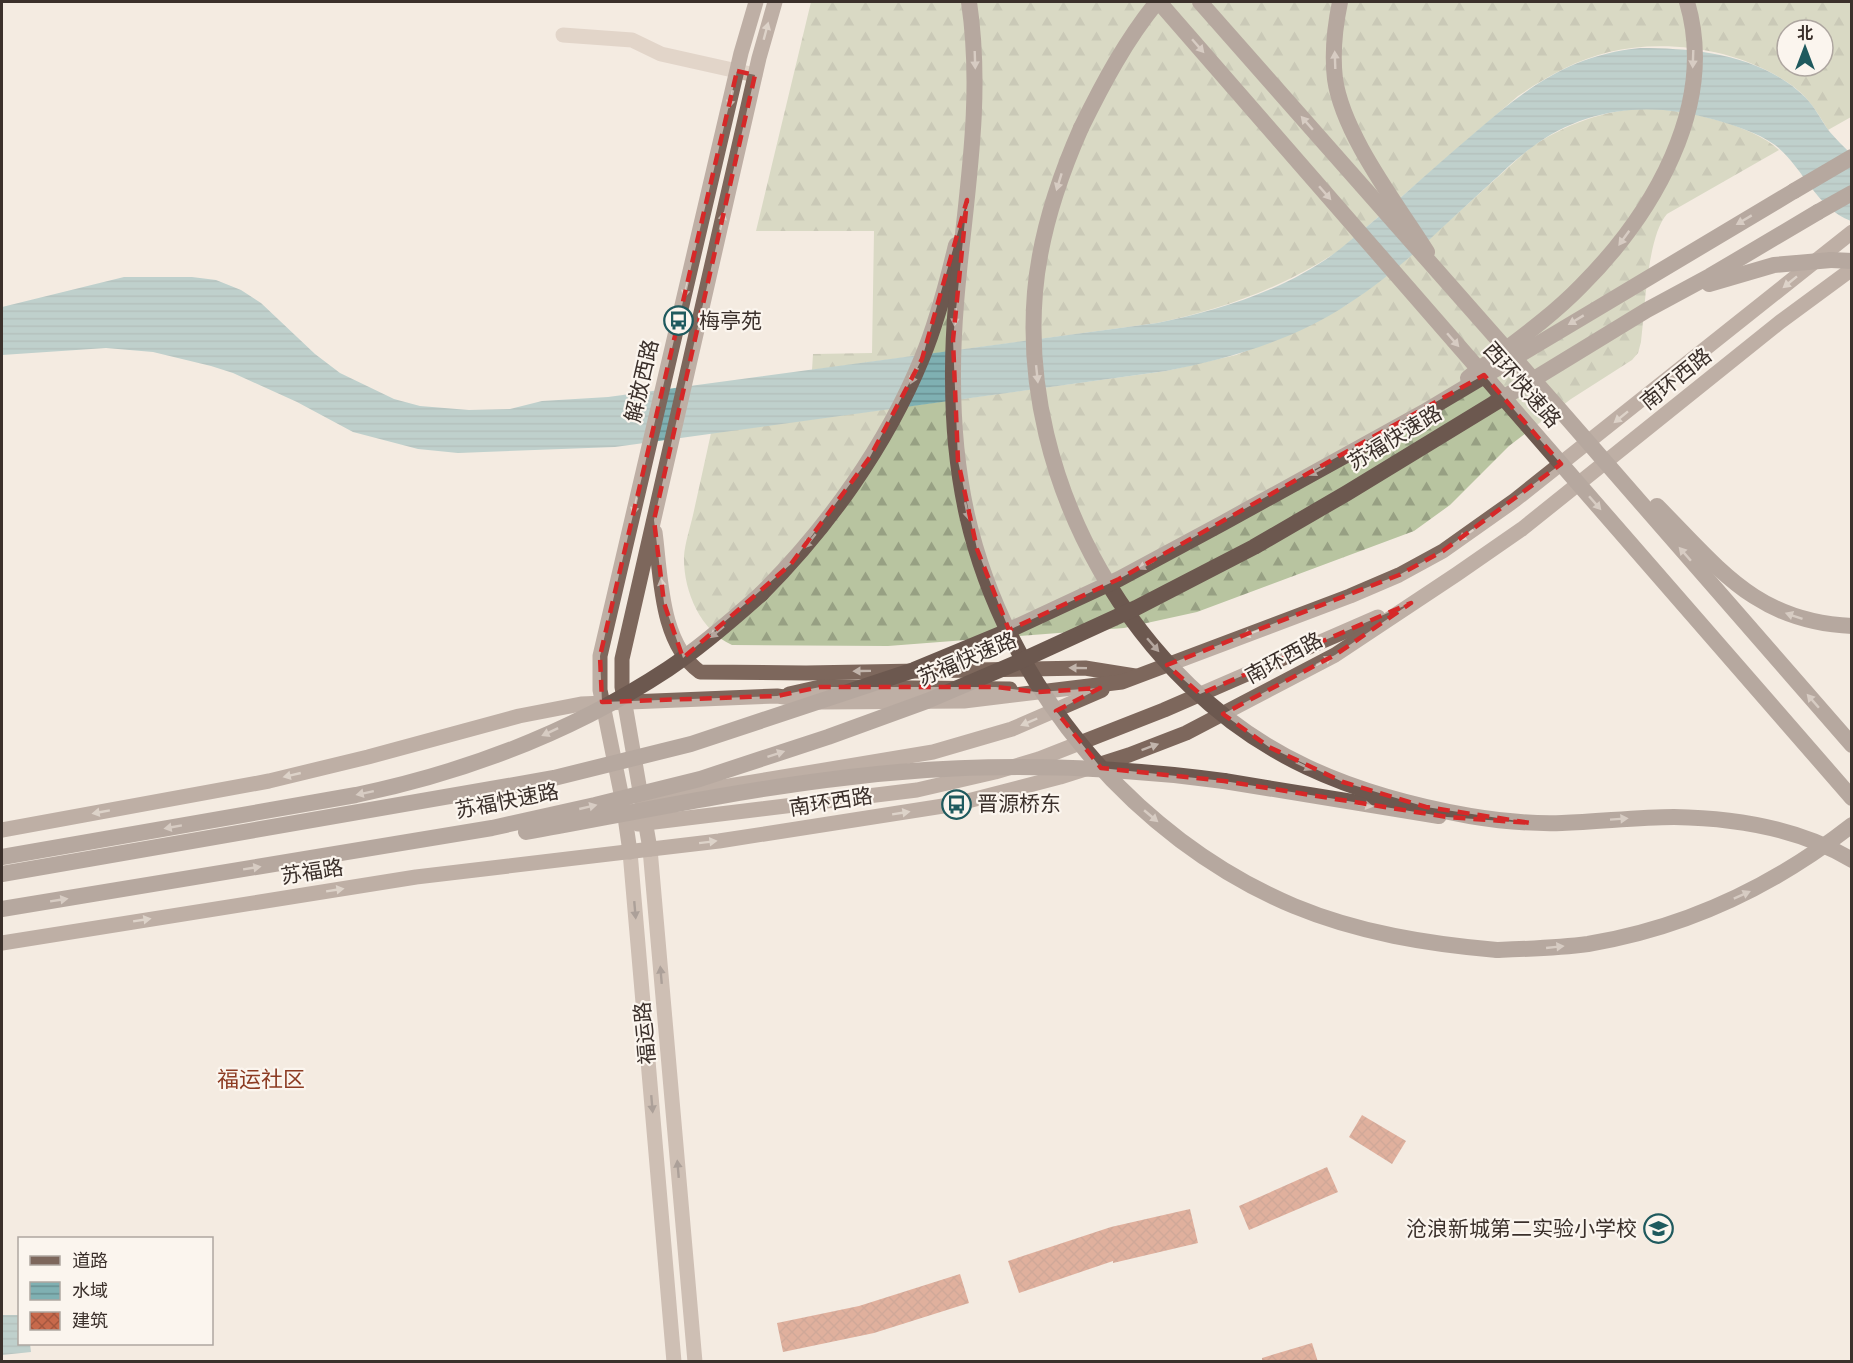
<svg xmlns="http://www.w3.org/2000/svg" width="1853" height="1363" viewBox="0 0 1853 1363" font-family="'Nunito Sans','Noto Sans SC',sans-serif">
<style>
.forest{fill:url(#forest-firs);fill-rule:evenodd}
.water{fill:url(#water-rules)}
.building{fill:url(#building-cross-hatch)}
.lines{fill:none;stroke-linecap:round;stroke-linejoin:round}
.minor{stroke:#cdbbac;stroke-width:15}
.secondary{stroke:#a18a7d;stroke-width:15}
.primary{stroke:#7d675c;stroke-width:15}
.trunk{stroke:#6c584f;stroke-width:16}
.trunk-bridge{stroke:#6c584f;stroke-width:16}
.oneway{fill:#c2b5ac}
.oneway2{fill:#b4a69e}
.oneway3{fill:#544640}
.marked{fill:none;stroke:#d62828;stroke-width:4.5;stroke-dasharray:12 8;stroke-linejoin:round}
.labels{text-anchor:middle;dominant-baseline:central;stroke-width:4.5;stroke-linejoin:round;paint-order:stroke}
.poi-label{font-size:21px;fill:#3b302b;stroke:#fbf5ee;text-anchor:start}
.street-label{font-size:21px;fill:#3b302b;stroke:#fbf5ee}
.neighbourhood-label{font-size:22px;fill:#8c3b22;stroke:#fbf5ee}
</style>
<defs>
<pattern id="forest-firs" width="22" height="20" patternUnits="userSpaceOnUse" patternTransform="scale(1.5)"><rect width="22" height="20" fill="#b8c4a0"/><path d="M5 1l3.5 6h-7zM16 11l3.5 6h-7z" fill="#97a083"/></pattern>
<pattern id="water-rules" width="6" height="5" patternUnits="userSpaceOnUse" patternTransform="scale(1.5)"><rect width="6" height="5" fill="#7fb0b2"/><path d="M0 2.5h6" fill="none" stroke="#699091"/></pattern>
<pattern id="building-cross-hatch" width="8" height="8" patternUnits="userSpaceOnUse" patternTransform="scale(1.5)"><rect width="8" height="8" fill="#c8694b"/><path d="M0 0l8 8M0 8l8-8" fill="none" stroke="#a4573f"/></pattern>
</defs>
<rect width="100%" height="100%" fill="#f4ebe1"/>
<g class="forest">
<path d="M811,2H1851V117L1828,130C1819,115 1809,98 1794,87C1744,50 1669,38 1609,52C1576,60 1546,77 1518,96L1340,250C1284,287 1222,310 1157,323L812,370L813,354L872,353L874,231H756ZM1787,30H1823V66H1787Z"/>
<path d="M1647,108C1684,110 1752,124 1779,150L1667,214C1647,236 1645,311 1641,342L1638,353L1632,360L1571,399L1509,446L1450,505L1414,531L1197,612L1124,628L888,646L732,645C700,631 683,590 684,556C685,543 690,528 693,515C699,488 705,461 711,433L1166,371L1236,355L1308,326L1348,304L1419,248L1530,148C1565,124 1605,110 1647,108Z"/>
</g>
<g class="water">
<path d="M1640,48C1697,48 1762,55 1805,97C1815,107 1821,120 1829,131C1836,139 1844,147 1851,154V221C1815,207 1804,168 1775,145C1757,132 1733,125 1712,119C1650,101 1584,107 1531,148C1514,160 1499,176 1483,190C1440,229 1398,272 1348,304C1294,340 1229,359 1166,371L615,447L458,453L418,449L353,432L297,402L233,373L211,366L153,352L106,348L2,355V307L124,277H192L216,280L241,290L261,303L315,354L340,373L394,399L420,406L469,410L510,409L542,401L608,397L1157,323C1219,311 1289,289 1340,249C1385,213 1427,173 1471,136C1524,90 1568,55 1640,48Z"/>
<polygon points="2,1315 19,1315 20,1344 30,1344 31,1352 2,1355"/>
</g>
<g class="building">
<polygon points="1362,1115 1406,1141 1392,1164 1349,1137"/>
<polygon points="1327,1167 1338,1192 1249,1230 1239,1206"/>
<polygon points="1190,1209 1198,1243 1113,1263 1113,1261 1019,1293 1008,1261 1111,1227"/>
<polygon points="960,1274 969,1303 874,1333 783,1352 777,1323 859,1306"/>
<polygon points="1312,1343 1318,1362 1262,1362 1262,1358"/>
</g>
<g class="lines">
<polyline class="minor" points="563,35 632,40 661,54 755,75"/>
<g class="secondary">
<polyline points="650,849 695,1362"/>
<polyline points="630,852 674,1362"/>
</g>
<g class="primary">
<path d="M655,532C661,576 660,643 700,672L806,673L1085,668L1135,676"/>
<polyline points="789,694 820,687 1010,689"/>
<polyline points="644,800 933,752 1012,729 1102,690"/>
<polyline points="638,824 917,790 995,772 1039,759 1164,710 1378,617"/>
<polyline points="2,830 269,781 368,757 519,716 581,704 777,696 821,702 964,701 1122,682 1350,596 1399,575 1443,551 1515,500 1852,232"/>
<polyline points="650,849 622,687 622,659 759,58 775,2"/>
<polyline points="630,852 623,803 600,690 600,656 741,53 756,2"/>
<polyline points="2,943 416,877 719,841 956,804 1060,777 1129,755 1186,733 1335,655 1457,574 1522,529 1780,322 1852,269"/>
</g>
<g class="trunk">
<path d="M1340,2C1335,26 1332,54 1335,79C1343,135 1397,204 1427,252"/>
<path d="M1081,128C1103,83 1126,40 1157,2"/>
<polyline points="1794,191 1852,157"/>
<polyline points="1818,212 1852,193"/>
<polyline points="1831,260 1852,261"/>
<path d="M1468,378C1506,348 1547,321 1581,286C1652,215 1718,106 1687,2"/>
<path d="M761,594C828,527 886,446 922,358C937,322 947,283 956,245"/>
<polyline points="1224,781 1439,816"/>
<path d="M1497,950C1527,949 1558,948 1588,944C1685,928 1774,886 1852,825"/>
</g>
<g class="trunk-bridge">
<path d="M969,2C988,130 952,251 953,378C953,424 957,470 967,515C1006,686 1133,838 1294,906C1359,933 1428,944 1497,950"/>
<polyline points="1159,2 1852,798"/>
<polyline points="1200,2 1560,410 1852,745"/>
<path d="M1081,128C1058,180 1040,234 1035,292C1019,481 1134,686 1307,767C1358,791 1414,806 1470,816C1500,821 1532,824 1562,823C1599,822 1637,817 1674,817C1734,818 1799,828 1852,860"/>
<polyline points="1709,284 1774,265 1831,260"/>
<path d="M1657,506C1719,568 1756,622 1852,626"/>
<path d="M526,832C626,814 725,793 826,780C958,762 1091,763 1224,781"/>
<path d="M2,857L356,795C466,772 574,731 668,669C701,647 732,620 761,594"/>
<polyline points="2,874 554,778 691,744 914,670 1001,634 1119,579 1223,523 1424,412 1794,191"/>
<polyline points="2,909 492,828 595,805 700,779 828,737 927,701 1016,663 1136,608 1254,547 1347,493 1647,310 1710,276 1818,212"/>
</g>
</g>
<defs><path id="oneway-solid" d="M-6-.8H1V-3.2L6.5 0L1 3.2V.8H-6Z" transform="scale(1.5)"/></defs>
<g class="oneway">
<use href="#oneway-solid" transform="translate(766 31) rotate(-75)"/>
<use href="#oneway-solid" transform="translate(731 99) rotate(103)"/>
<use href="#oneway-solid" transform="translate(722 221) rotate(-77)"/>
<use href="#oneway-solid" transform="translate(1790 282) rotate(141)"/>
<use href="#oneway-solid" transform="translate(686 289) rotate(103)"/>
<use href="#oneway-solid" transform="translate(1621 417) rotate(141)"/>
<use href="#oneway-solid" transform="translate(635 506) rotate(103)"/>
<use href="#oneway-solid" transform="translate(1466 535) rotate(145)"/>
<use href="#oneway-solid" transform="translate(662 587) rotate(-98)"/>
<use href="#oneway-solid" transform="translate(1251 633) rotate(159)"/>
<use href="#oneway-solid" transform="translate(1324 661) rotate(-28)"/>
<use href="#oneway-solid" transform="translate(1078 668) rotate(-179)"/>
<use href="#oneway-solid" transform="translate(862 671) rotate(179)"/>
<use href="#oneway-solid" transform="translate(1029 722) rotate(157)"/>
<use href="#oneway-solid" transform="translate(1150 747) rotate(-20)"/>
<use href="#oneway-solid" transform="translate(292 775) rotate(167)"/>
<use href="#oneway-solid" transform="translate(101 812) rotate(170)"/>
<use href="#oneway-solid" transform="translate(901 813) rotate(-9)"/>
<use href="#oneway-solid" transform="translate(708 842) rotate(-7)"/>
<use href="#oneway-solid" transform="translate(335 890) rotate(-9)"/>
<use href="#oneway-solid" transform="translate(142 920) rotate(-9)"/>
</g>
<g class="oneway2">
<use href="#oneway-solid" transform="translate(1198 46) rotate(49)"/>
<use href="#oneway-solid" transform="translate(1693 59) rotate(92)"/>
<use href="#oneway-solid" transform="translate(975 60) rotate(88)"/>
<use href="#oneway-solid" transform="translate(1335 60) rotate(-92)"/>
<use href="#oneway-solid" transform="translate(1307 123) rotate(-131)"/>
<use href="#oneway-solid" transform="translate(1059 182) rotate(107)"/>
<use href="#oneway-solid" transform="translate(1325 193) rotate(49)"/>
<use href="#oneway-solid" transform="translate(1744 220) rotate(149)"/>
<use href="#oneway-solid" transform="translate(1624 238) rotate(126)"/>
<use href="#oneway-solid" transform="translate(955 317) rotate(94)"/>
<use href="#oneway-solid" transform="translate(1576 320) rotate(149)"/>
<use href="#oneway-solid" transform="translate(1453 340) rotate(49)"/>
<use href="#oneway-solid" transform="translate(1037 374) rotate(84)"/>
<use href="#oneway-solid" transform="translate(914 376) rotate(116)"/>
<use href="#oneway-solid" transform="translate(1317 471) rotate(151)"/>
<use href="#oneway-solid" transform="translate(1595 503) rotate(49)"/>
<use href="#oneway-solid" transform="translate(967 511) rotate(78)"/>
<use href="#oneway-solid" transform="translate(810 541) rotate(129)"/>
<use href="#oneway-solid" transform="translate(1685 554) rotate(-131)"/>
<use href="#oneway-solid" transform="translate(1146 565) rotate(152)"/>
<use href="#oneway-solid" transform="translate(1794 616) rotate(-161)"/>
<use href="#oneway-solid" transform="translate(717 632) rotate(141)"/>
<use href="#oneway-solid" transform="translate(1153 645) rotate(49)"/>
<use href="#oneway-solid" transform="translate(1813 701) rotate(-131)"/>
<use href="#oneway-solid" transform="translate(550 732) rotate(155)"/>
<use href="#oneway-solid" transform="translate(776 754) rotate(-18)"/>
<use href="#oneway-solid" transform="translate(1304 766) rotate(26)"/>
<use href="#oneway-solid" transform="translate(365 793) rotate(168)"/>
<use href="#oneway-solid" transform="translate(1364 805) rotate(11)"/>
<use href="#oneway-solid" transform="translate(588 807) rotate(-13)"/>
<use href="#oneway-solid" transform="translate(1151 816) rotate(40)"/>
<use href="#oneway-solid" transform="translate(1619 819) rotate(-4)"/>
<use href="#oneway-solid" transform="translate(173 827) rotate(170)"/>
<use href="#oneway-solid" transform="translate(252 868) rotate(-9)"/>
<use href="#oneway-solid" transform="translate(1742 895) rotate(-24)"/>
<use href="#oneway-solid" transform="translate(59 900) rotate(-9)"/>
<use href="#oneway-solid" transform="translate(1555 947) rotate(-6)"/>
</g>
<g class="oneway3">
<use href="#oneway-solid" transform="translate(635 910) rotate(85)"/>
<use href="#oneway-solid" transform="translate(661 975) rotate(-95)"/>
<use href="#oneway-solid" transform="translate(652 1104) rotate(85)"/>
<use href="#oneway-solid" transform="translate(678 1169) rotate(-95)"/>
</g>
<path d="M0 0H1853V1363H0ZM737,71L755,75L654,520L664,603L683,658L791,564L870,457L922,359L967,200L953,340L958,461L977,549L1009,630L1119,579L1484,375L1561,464L1443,551L1399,575L1167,665L1200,694L1411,603L1335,655L1223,714L1269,747L1343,782L1426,807L1531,823L1447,817L1224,781L1101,768L1056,711L1100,688L1037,692L996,687H820L777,696L602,702L600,656Z" fill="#f4ebe1" fill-opacity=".55" fill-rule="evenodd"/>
<path class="marked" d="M737,71L755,75L654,520L664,603L683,658L791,564L870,457L922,359L967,200L953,340L958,461L977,549L1009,630L1119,579L1484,375L1561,464L1443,551L1399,575L1167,665L1200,694L1411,603L1335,655L1223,714L1269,747L1343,782L1426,807L1531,823L1447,817L1224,781L1101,768L1056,711L1100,688L1037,692L996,687H820L777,696L602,702L600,656Z"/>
<defs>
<symbol id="bus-ring" viewBox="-11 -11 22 22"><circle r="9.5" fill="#fbf5ee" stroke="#1f5a5e" stroke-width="1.5"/><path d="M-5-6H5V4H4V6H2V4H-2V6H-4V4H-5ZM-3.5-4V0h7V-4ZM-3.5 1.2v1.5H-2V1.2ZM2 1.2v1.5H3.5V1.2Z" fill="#1f5a5e"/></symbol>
<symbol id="school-ring" viewBox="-11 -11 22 22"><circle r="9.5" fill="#fbf5ee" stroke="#1f5a5e" stroke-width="1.5"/><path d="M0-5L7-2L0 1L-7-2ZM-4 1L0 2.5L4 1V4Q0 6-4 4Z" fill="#1f5a5e"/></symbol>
</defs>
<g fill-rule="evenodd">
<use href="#bus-ring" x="662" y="304" width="33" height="33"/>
<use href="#bus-ring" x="940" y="788" width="33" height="33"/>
<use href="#school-ring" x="1642" y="1212" width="33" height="33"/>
</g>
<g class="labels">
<g class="poi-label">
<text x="699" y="321">梅亭苑</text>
<text x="977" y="804">晋源桥东</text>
<text x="1637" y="1229" text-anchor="end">沧浪新城第二实验小学校</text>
</g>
<g class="street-label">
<text transform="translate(1676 379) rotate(-39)">南环西路</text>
<text transform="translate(642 381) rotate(-77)">解放西路</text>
<text transform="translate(1522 385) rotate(49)">西环快速路</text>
<text transform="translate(1395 438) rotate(-31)">苏福快速路</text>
<text transform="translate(1284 658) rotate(-28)">南环西路</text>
<text transform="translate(967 659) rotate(-23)">苏福快速路</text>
<text transform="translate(507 801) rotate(-11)">苏福快速路</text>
<text transform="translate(831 802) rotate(-9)">南环西路</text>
<text transform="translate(312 872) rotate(-9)">苏福路</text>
<text transform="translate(645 1033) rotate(-95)">福运路</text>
</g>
<g class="neighbourhood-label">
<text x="261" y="1080">福运社区</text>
</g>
</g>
<rect width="1853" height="1363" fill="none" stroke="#3b302b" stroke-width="6"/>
<rect x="18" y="1237" width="195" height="108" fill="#fbf5ee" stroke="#aea6a0" stroke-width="1.5"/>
<rect x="30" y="1256" width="30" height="9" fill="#7d675c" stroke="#aea6a0" stroke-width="1.5"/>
<text x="72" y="1267" font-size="18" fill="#3b302b">道路</text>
<rect x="30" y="1282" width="30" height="18" fill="url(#water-rules)" stroke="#aea6a0" stroke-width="1.5"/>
<text x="72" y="1297" font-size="18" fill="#3b302b">水域</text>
<rect x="30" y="1312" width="30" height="18" fill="url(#building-cross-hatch)" stroke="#aea6a0" stroke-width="1.5"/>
<text x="72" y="1327" font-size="18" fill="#3b302b">建筑</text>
<g transform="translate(1805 48)"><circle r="28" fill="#fbf5ee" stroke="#aea6a0" stroke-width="1.5"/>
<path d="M0-4.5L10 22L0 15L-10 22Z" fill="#1f5a5e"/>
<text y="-9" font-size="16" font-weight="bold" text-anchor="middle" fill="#3b302b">北</text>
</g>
</svg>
